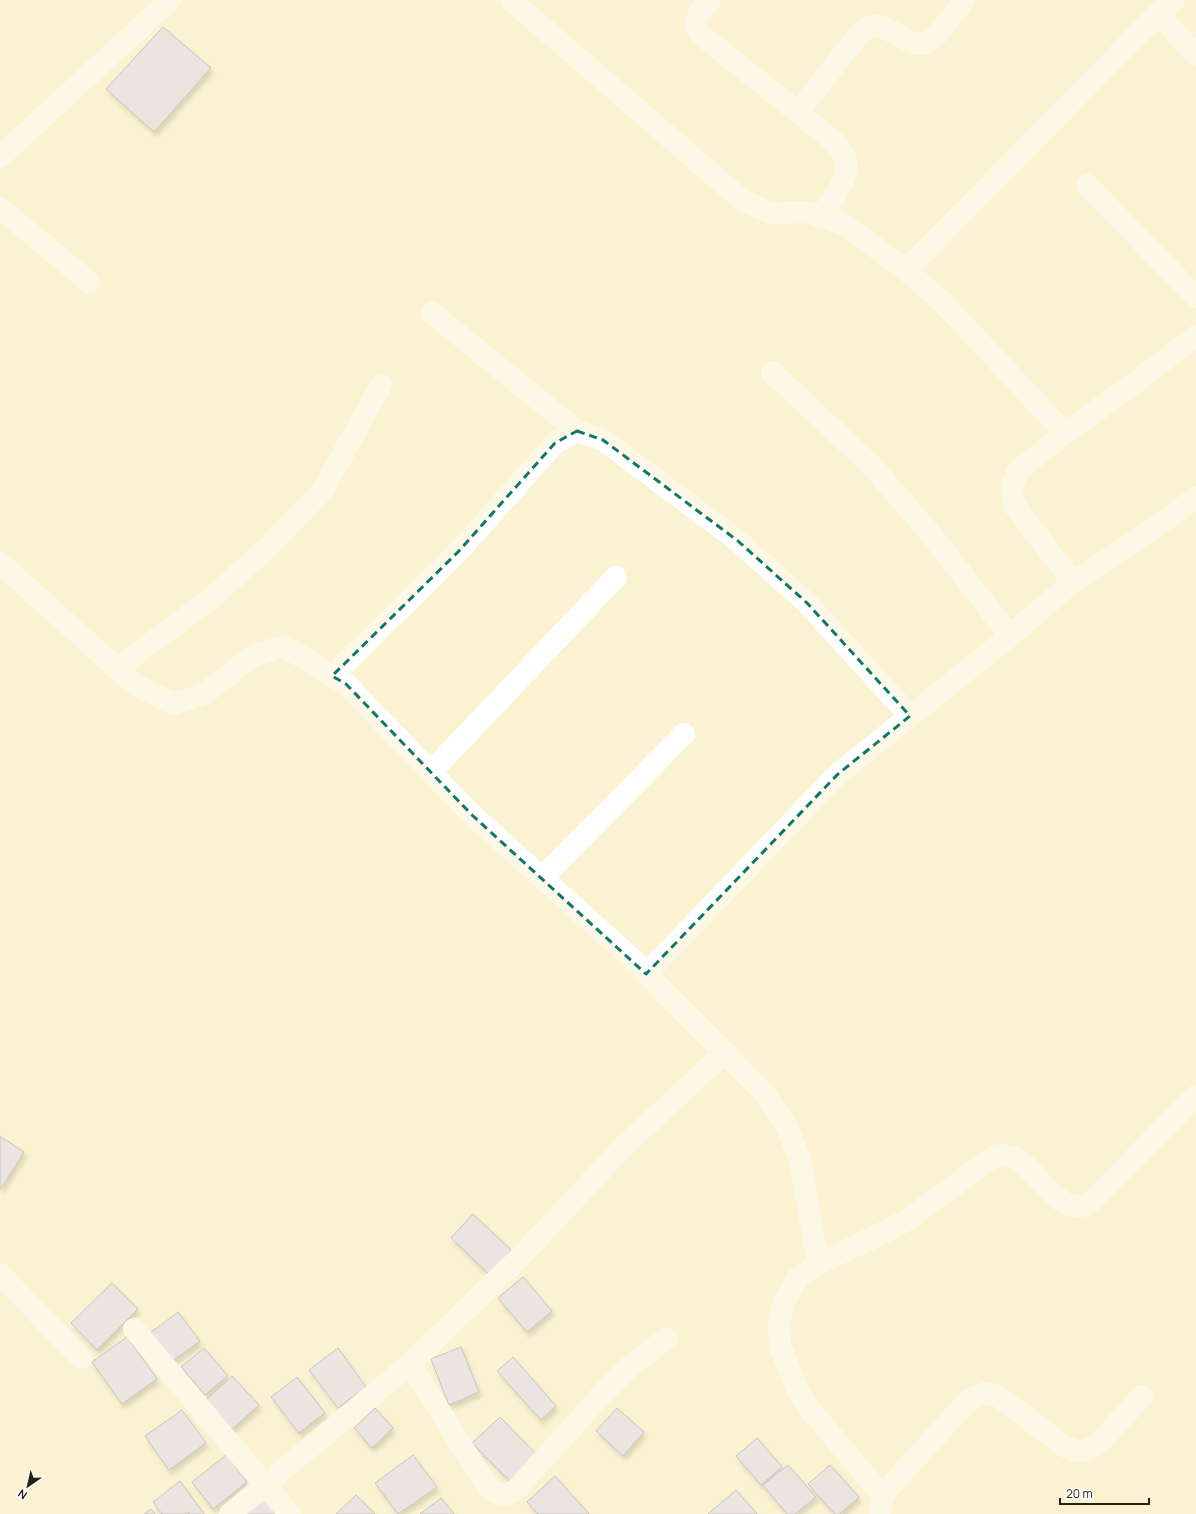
<svg xmlns="http://www.w3.org/2000/svg" width="1196" height="1514" viewBox="0 0 1196 1514" font-family="Manrope,sans-serif">
<style>
.building{fill:#d5d4f4;stroke:#8c8aa8;filter:url(#shadow)}
.lines{fill:none;stroke-linecap:round;stroke-linejoin:round}
.minor{stroke:#fff;stroke-width:22}
.tertiary{stroke:#fff;stroke-width:22}
.marked{fill:none;stroke:#0f766e;stroke-width:3;stroke-dasharray:8 5;stroke-linejoin:round}
</style>
<defs>
<filter id="shadow"><feDropShadow dx="2.5" dy="4.5" stdDeviation="2" flood-color="#0004"/></filter>
</defs>
<rect width="100%" height="100%" fill="#fbf2d1"/>
<g class="building">
<polygon points="163,27 211,68 154,132 106,89"/>
<polygon points="0,1136 24,1152 0,1190"/>
<polygon points="473,1214 511,1250 489,1274 451,1238"/>
<polygon points="523,1277 552,1311 527,1332 498,1298"/>
<polygon points="112,1283 138,1309 97,1350 71,1323"/>
<polygon points="178,1312 200,1341 171,1362 150,1333"/>
<polygon points="127,1337 157,1379 122,1404 92,1362"/>
<polygon points="461,1347 479,1392 449,1405 431,1359"/>
<polygon points="204,1348 228,1376 205,1395 181,1367"/>
<polygon points="338,1348 366,1387 338,1408 309,1370"/>
<polygon points="513,1357 556,1406 541,1420 497,1371"/>
<polygon points="232,1376 259,1405 232,1429 206,1400"/>
<polygon points="297,1377 325,1413 299,1433 271,1397"/>
<polygon points="375,1408 393,1428 372,1448 354,1428"/>
<polygon points="617,1408 644,1432 623,1456 596,1431"/>
<polygon points="182,1410 206,1443 169,1470 145,1436"/>
<polygon points="500,1417 538,1456 512,1483 472,1443"/>
<polygon points="757,1438 782,1467 761,1485 736,1456"/>
<polygon points="226,1455 247,1482 213,1509 192,1482"/>
<polygon points="413,1455 437,1487 398,1514 375,1483"/>
<polygon points="788,1465 816,1497 795,1514 787,1514 763,1485"/>
<polygon points="830,1465 859,1497 840,1514 835,1514 808,1484"/>
<polygon points="555,1476 589,1514 538,1514 527,1502"/>
<polygon points="180,1481 204,1514 190,1514 188,1512 185,1514 162,1514 153,1502"/>
<polygon points="736,1490 757,1514 708,1514"/>
<polygon points="356,1495 375,1514 336,1514"/>
<polygon points="262,1496 278,1514 240,1514"/>
<polygon points="441,1498 454,1514 420,1514"/>
<polygon points="151,1509 155,1514 144,1514"/>
</g>
<g class="lines">
<g class="minor">
<polyline points="511,0 741,199 770,213 808,212 845,225 906,270 942,302 1065,433"/>
<path d="M710,0L699,13L695,25L701,35L829,137C834,142 840,147 843,153C855,176 832,199 820,217"/>
<polyline points="1158,14 1174,0"/>
<path d="M798,112L861,32C864,31 868,27 871,26C889,22 908,50 926,43C937,39 956,10 964,0"/>
<polyline points="0,157 170,0"/>
<polyline points="1087,185 1196,297"/>
<polyline points="0,208 89,282"/>
<polyline points="906,270 1158,14 1196,55"/>
<polyline points="432,313 577,431"/>
<polyline points="772,372 872,466 934,538 1010,636"/>
<polyline points="0,563 133,683 173,704 204,694 253,656 284,646 346,684 472,815 630,957 765,1094 787,1127 800,1159 818,1264"/>
<polyline points="1073,582 1014,505 1011,487 1018,471 1065,433 1128,388 1196,336"/>
<polyline points="117,668 208,601 265,550 323,490 381,385"/>
<polyline points="332,676 458,552 555,443 577,431 603,440 738,541 807,603 910,716"/>
<polyline points="431,772 616,577"/>
<polyline points="542,878 684,734"/>
<polyline points="646,974 838,774 1010,636 1073,582 1128,546 1196,498"/>
<polyline points="0,1274 81,1358"/>
<polyline points="134,1329 265,1485 290,1514"/>
<path d="M410,1364L487,1486C499,1496 503,1498 517,1489L603,1393L631,1365L666,1339"/>
<polyline points="882,1495 969,1400 985,1393 998,1396 1064,1446 1079,1452 1091,1448 1101,1441 1142,1396"/>
<polyline points="230,1514 410,1364 522,1255 625,1145 724,1053"/>
</g>
<path class="tertiary" d="M880,1514L882,1495L808,1407L796,1387L780,1345L779,1322L785,1299L799,1277L818,1264L893,1228L910,1218L989,1160C992,1159 997,1155 1000,1155C1033,1153 1050,1212 1082,1206C1086,1205 1090,1202 1093,1200L1196,1096"/>
</g>
<path d="M0 0H1196V1514H0ZM577,431L603,440L738,541L807,603L910,716L838,774L646,974L472,815L346,684L332,676L458,552L555,443Z" fill="#fbf2d1" fill-opacity=".55" fill-rule="evenodd"/>
<path class="marked" d="M577,431L603,440L738,541L807,603L910,716L838,774L646,974L472,815L346,684L332,676L458,552L555,443Z"/>
<g transform="translate(28 1486) rotate(214)" stroke="#ffffff" stroke-width="3" paint-order="stroke">
<path d="M0-3L7 15L0 10L-7 15Z" fill="#242014"/>
<text y="-6" font-size="11" font-weight="bold" text-anchor="middle" fill="#242014">N</text>
</g>
<path d="M1060 1498v6h89v-6" fill="none" stroke="#242014" stroke-width="2"/>
<text x="1066" y="1498" font-size="12" fill="#242014" stroke="#ffffff" stroke-width="3" paint-order="stroke">20 m</text>
</svg>
